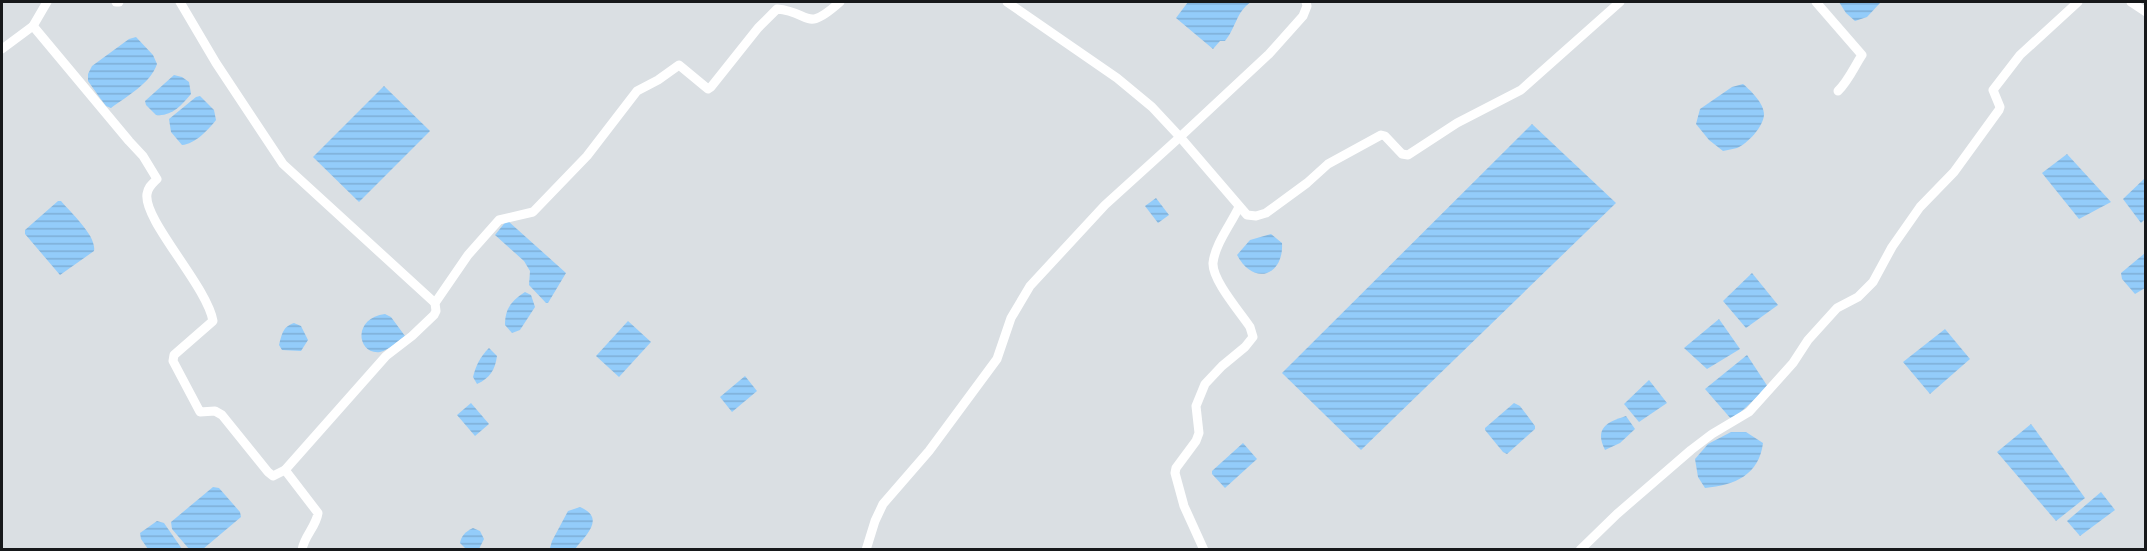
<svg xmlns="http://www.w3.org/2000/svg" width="2147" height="551" viewBox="0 0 2147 551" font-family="Inter,sans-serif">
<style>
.water{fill:url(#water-rules)}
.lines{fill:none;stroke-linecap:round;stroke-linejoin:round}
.minor{stroke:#fff;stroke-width:9}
</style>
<defs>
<pattern id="water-rules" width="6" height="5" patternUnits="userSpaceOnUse" patternTransform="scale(1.5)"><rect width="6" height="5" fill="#93ccfa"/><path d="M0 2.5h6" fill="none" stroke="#7eaed6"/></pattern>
</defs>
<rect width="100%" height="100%" fill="#dadfe3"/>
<g class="water">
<path d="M1188,2H1251C1236,12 1236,28 1225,41H1220L1213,49L1176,18Z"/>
<polygon points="1839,2 1881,2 1867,17 1855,21 1846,13"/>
<path d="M136,37L153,55L157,64C150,84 127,96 111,108L106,106L100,98L88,81V74L92,66L129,39Z"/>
<path d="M174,75L182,77L189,82L191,94C182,105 171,117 156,115L146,105L145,101Z"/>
<path d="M1743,84C1751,91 1764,103 1764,115C1763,127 1748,143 1737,148C1733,149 1728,150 1723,151L1709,140L1696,124L1700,109L1732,87Z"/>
<polygon points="384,86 430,131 359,202 313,157"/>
<path d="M200,96L214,110L216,120C208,130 195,144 182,145L171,132L169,119L196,97Z"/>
<polygon points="1532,124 1616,203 1361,450 1282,373"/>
<polygon points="2067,154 2111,202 2079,219 2042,173"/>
<polygon points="2145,178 2145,219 2141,223 2123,199"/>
<polygon points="1156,198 1169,215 1158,223 1145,206"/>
<path d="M58,201H61C71,213 97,236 94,251L60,275L25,234V230Z"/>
<polygon points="507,220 566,273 548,303 546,303 529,285 530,271 524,261 495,235"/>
<path d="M1271,234L1282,243C1284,275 1254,287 1237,255L1250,240Z"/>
<polygon points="2145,253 2145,288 2135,294 2122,279 2121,273"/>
<polygon points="1752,273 1778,305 1746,328 1723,301"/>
<path d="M525,292L531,295L535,307L520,330L512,333L505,325C505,309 511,301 525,292Z"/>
<path d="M385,314L391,317L405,336C398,341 389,350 380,352C357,355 352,318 385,314Z"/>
<polygon points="1719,319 1740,349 1707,369 1684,348"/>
<polygon points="628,321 651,342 619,377 596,356"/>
<path d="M294,323L301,326L308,340L301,351L282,350L279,345C282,335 282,327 294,323Z"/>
<polygon points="1945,329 1970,359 1930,394 1903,362"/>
<path d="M489,348L497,356C495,370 490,378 477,384L473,377C476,365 480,357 489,348Z"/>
<polygon points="1747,355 1768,387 1732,420 1705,389"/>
<polygon points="745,376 757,391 732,412 720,397"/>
<polygon points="1649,380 1667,403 1639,422 1624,404"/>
<polygon points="471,403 489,424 475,436 457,415"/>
<polygon points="1514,403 1520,406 1535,426 1535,429 1507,454 1503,452 1485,430 1485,428"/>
<path d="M1626,416L1635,429L1620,443L1605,450C1594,428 1607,422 1626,416Z"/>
<polygon points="2031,424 2085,498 2056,521 1997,452"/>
<path d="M1731,432H1746L1763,443C1759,475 1735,485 1705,488L1698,477L1695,459L1708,444Z"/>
<polygon points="1243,443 1257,459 1225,488 1212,474 1212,471"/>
<polygon points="213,487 219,488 240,512 241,517 203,549 189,549 172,529 171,522"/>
<polygon points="2101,492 2115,510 2080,536 2067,521"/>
<path d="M580,507C606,518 586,535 575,549H552L550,548L552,541L568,511Z"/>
<polygon points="157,521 164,523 182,549 148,549 141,539 140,533"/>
<path d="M473,528L480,531L484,539L479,549H466L460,543C461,536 466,531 473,528Z"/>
</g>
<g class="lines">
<g class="minor">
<polyline points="116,2 119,2"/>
<polyline points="180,2 216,63 283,164 435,303"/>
<polyline points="1306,2 1307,6 1303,16 1269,54 1180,137 1247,215 1256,216 1266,213 1307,183 1328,164 1381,135 1385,136 1402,154 1408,155 1457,123 1521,90 1620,2"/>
<path d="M1816,2L1862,55C1854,67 1849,80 1838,91"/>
<polyline points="2131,2 2146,12"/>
<path d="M33,26L129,141L143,156L157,179C152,184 148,187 147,194C143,220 207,286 213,321L174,355L173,361L200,412L215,411L222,415L268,472L273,476L285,470L318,513C316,527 304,536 302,550"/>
<polyline points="2,49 33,26 47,2"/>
<path d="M285,470L386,356L412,336L434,315L436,311L435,303L468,255L499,220L533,212L587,156L637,91L658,80L679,65L708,89L711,87L758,28L777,9C812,12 804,34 840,2"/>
<polyline points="866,550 875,521 883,504 929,451 997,359 1011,318 1030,286 1105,205 1180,137 1152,107 1117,78 1007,2"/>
<path d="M1204,550L1184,506L1175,473L1176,468L1196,441L1199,433L1196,406L1205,384L1222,366L1245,347L1253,337L1250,327C1240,312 1212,280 1213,263C1215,244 1231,224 1239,207"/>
<polyline points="1580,550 1617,514 1691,450 1712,434 1749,412 1793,363 1808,340 1837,308 1858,297 1873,282 1892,247 1920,207 1954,172 1999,110 2000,107 1993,90 2020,55 2078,2"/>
</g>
</g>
<rect width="2147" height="551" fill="none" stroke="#16181a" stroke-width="6"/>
</svg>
